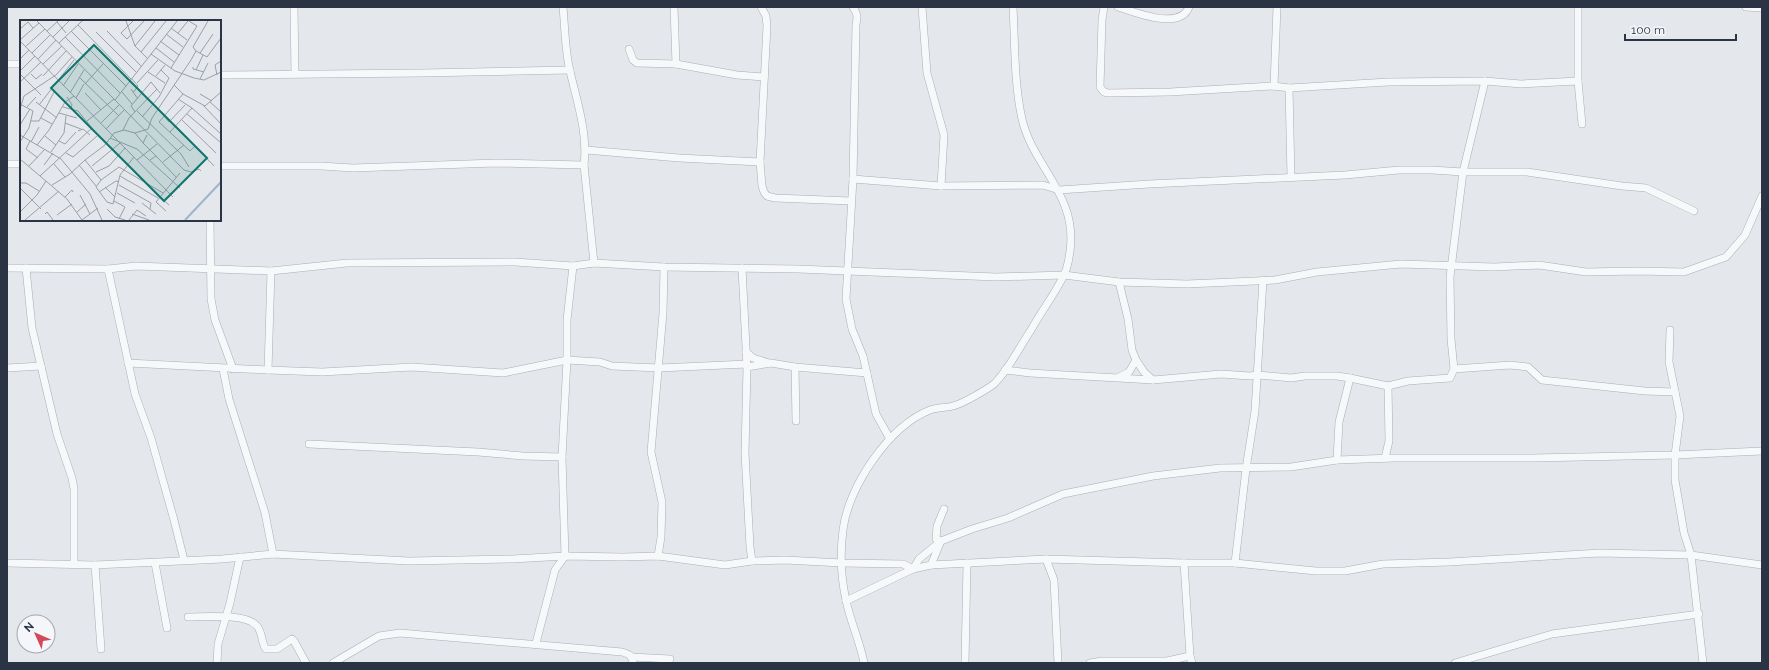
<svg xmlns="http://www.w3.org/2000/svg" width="1769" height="670" viewBox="0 0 1769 670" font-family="Raleway,sans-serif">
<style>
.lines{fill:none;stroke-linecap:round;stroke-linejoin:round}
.minor-casing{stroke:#a9aeb7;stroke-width:8}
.minor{stroke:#f7f8fa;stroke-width:7}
.inset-river{fill:none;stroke:#9fb4cc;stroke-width:2}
.inset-road{fill:none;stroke:#9a9fa9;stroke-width:1}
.view{fill:#0f766e;fill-opacity:0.15;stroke:#0f766e;stroke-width:2}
.inset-edge{fill:none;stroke:#2b3445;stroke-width:2}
</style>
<rect width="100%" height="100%" fill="#e4e7ec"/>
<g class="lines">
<defs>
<g id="minor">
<polyline points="294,7 295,74"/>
<path d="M563,7C565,28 565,51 570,71C577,102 588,133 584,165L594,263"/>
<polyline points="674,7 676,64"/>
<polyline points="761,7 766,16 767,26 760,162 762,186 764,192 767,196 775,198 851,201"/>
<path d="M853,7C857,13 858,17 856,24L853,179L846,299L852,329L863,356L876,414L890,439"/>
<polyline points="922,7 927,73 944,135 941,186"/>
<polyline points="1104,7 1102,20 1100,87 1104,92 1108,93 1170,92 1274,86 1289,88 1388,82 1485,81 1521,84 1578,81 1578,7"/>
<path d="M1118,7C1135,12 1180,31 1189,7"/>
<polyline points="1746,7 1762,8"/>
<polyline points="629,49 633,60 637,63 676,64 737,75 764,77"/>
<polyline points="7,64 21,64"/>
<polyline points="220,75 422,73 570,70"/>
<polyline points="1578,81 1582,124"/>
<polyline points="1274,86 1277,7"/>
<polyline points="1289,88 1291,177"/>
<polyline points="586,150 679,158 760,162"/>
<polyline points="7,164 21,164"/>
<polyline points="220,166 321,166 353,168 496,163 584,165"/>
<polyline points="853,179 941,186 1043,185 1059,190 1149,184 1345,175 1399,170 1432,170 1463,172 1527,172 1622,186 1646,188 1694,211"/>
<polyline points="210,220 211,299 215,320 233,369"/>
<polyline points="7,268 108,269 136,266 271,271 347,263 515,262 573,266 594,263 664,267 798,269 996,277 1064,275 1119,282 1187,284 1275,280 1317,272 1401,264 1494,267 1539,265 1586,272 1637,271 1684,272 1726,257 1745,235 1762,196"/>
<polyline points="26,268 32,328 57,434 72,478 74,489 74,564"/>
<polyline points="742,268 747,367 745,453 750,547 752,561"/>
<polyline points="108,269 135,394 151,438 174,520 184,560"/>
<polyline points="1119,282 1128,319 1132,350 1136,360 1144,372 1153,380 1221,374 1250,376 1258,375 1291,378 1305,376 1337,376 1350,378 1339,422 1337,460"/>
<polyline points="1670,330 1669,362 1680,416 1675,455 1675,480 1684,533 1691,555 1703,663"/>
<polyline points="746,352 753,358 769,363"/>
<polyline points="128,363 268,370 322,372 412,367 503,373 567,360 600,362 612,366 659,368 747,364"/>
<polyline points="747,367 771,363 795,367 867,373"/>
<polyline points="795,367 796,421"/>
<polyline points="7,368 41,366"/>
<polyline points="223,369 229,399 265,513 273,554"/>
<polyline points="1454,369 1451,339 1450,277 1463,172 1485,81"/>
<polyline points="268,370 271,271"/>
<polyline points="1005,370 1030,373 1153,380"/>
<polyline points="1119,377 1129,372 1136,360"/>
<polyline points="1350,378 1388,386 1408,381 1450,378 1454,369 1510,365 1528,367 1542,380 1645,391 1675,392"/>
<polyline points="309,444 478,452 523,456 562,457"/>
<polyline points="1385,458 1389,441 1388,386"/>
<polyline points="658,556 661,537 662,502 651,452 663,313 664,267"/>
<polyline points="1046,559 1054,580 1058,663"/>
<polyline points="7,563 95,565 222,559 273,554 409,561 513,559 565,556 623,557 658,556 725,565 752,561 785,560 842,563 903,564 913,569 931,565 1046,559 1184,563 1235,563 1316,571 1345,571 1383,564 1449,562 1600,553 1691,555 1762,565"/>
<polyline points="155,563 167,628"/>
<polyline points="1184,563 1190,656 1192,663"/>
<polyline points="1235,563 1246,469 1255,411 1263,280"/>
<polyline points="95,565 101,649"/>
<polyline points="931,565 941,541 936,539 937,526 944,509"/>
<polyline points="846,601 913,569 919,559 941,541 972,529 1008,518 1063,494 1153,476 1220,468 1291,467 1337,460 1394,458 1533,458 1675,455 1762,451"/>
<path d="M188,617C205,617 246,613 257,626C263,633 261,643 266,649H277L292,639L294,641L306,663"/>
<polyline points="536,643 555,570 565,556 562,457 567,360 567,320 573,266"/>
<polyline points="632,657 670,659"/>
<polyline points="217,663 218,644 230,603 240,557"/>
<path d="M333,663L379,636L400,633L622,652C629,654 632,655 633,663"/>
<path d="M864,663C860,641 850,621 846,600C841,578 840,553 843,530C848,487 889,426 930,410C937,407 946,408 953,406C962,404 986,390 994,384C1008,371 1020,346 1031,330C1041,312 1054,295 1063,277C1067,270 1069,259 1070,251C1078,195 1033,167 1022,119C1014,83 1015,44 1013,7"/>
<polyline points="965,663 967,563"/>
<polyline points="1090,663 1102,661 1167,661 1190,656"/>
<polyline points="1455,663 1552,634 1699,614"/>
</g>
</defs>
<use href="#minor" class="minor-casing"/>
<use href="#minor" class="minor"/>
</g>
<g transform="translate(20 20)">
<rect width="201" height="201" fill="#e4e7ec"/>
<path class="inset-river" d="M165,200L201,162"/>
<path class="inset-road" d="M17,1L164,150L171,152L179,149L181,151M106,1L115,26L128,39M113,1L101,13L107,19L124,1M37,2L46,13M58,5L111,59M151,8L167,20M0,9L8,2L13,8M27,11L38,1M51,11L106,66M87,11L121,46M76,12L117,53M158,13L168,1M146,14L163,27M33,17L49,1M45,17L100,73M0,20L19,3M0,21L153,177M140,21L159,35M39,23L62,1M115,26L135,1M5,27L25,9M136,28L154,42M176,31L187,37L201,18M121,32L146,1M12,33L30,15M180,33L193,14M131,34L155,51L174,58L184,60L201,52M0,39L9,30M18,39L36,20M23,44L42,26M173,47V49L184,52M151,48L177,6L169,1M176,50L183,35M0,51L15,36M128,52L145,63M0,54L21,75M11,54L16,59L22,54M197,55L195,45L201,41M23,56L46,31M136,56L145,45M59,57L99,96M112,59L118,66L113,73M180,59L188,43M0,62L21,42M117,63L138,40M65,64L83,44M154,65L163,74L185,86L201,72M43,66L58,44M111,69L118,79M102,72L112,84M50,73L64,50M65,73L81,90M163,74L139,102L170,131L175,126M180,74L192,81M47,77L52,85L51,88M56,78L64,64M158,79L172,88L201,114M95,80L157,1M16,82L37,98M190,82L201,92M0,84L13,91L9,108L0,122M19,85L54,40M183,85L201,104M6,88L16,77M0,89L4,76L36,55L52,37M139,90L149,102L165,85M117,91L161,134L169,147M115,92L111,86L131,62L140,73M39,93L57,98M167,94L200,122M122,97L139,77L149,58L141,50M21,98L32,104M162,100L196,133M11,101H19L34,72M67,101L94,79M45,103L61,109M81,103L99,85M0,105L10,89M156,106L194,146M86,109L104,90M103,110L109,98L137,69M58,111L63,109L70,115M150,112L172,88M115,113L123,123M0,115L41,139L70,174L82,200M127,115L123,123L136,136L130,140M25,116L36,125M90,118L117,129L160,168M10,121L6,129L18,138M39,121L45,124L56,112M11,122L19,107M17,125L29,110L45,82L54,76M31,132L44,113L46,96M46,133L53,137L77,116M136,136L156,157M0,139L47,179L62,200M65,140L81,160L99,147L104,150M117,140L137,124M143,142L164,125M34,144L45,157M24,145L33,133M59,145L76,166M9,146L25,129M72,146L100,123M104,150L143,173M76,152L89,146L105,128M20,156L72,108L58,91L43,87M100,156L138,178M81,160L76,167L87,182L93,184L100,155L114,137M0,163H6L19,171M32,165L50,154L65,140L85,125L94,113L104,110L115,113L128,109L132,98L171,40L176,31L173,27L188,1M99,165L131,183L130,189M85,167L95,177M0,168L21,189M79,172L96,161L99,162M97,173L115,183M60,175L70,194M45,177L52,170L53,172M140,177L149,185M94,181L105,187L99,199M122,183L136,194M87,189L95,197L105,200M146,191L136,182L160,153M0,192L17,175L26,161M57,192L66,184M25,194L27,192L33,200M112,194L129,200M37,195L52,184M5,200L39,171M62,200L78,188M109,200L117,190L126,196"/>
<path class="view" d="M74,25L187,138L144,181L31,68Z"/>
<rect width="201" height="201" class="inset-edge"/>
</g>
<rect width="1769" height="670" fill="none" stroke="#2b3445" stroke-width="16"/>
<g transform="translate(36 634) rotate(315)"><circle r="19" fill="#f4f6f9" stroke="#a4a8b1"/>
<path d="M0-3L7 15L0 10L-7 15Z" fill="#d1495b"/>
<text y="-6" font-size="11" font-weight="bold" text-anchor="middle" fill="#2b3445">N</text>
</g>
<path d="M1625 34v6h111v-6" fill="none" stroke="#2b3445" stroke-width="2"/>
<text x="1631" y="34" font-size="12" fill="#2b3445" stroke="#f4f6f9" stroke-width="3" paint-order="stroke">100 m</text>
</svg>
